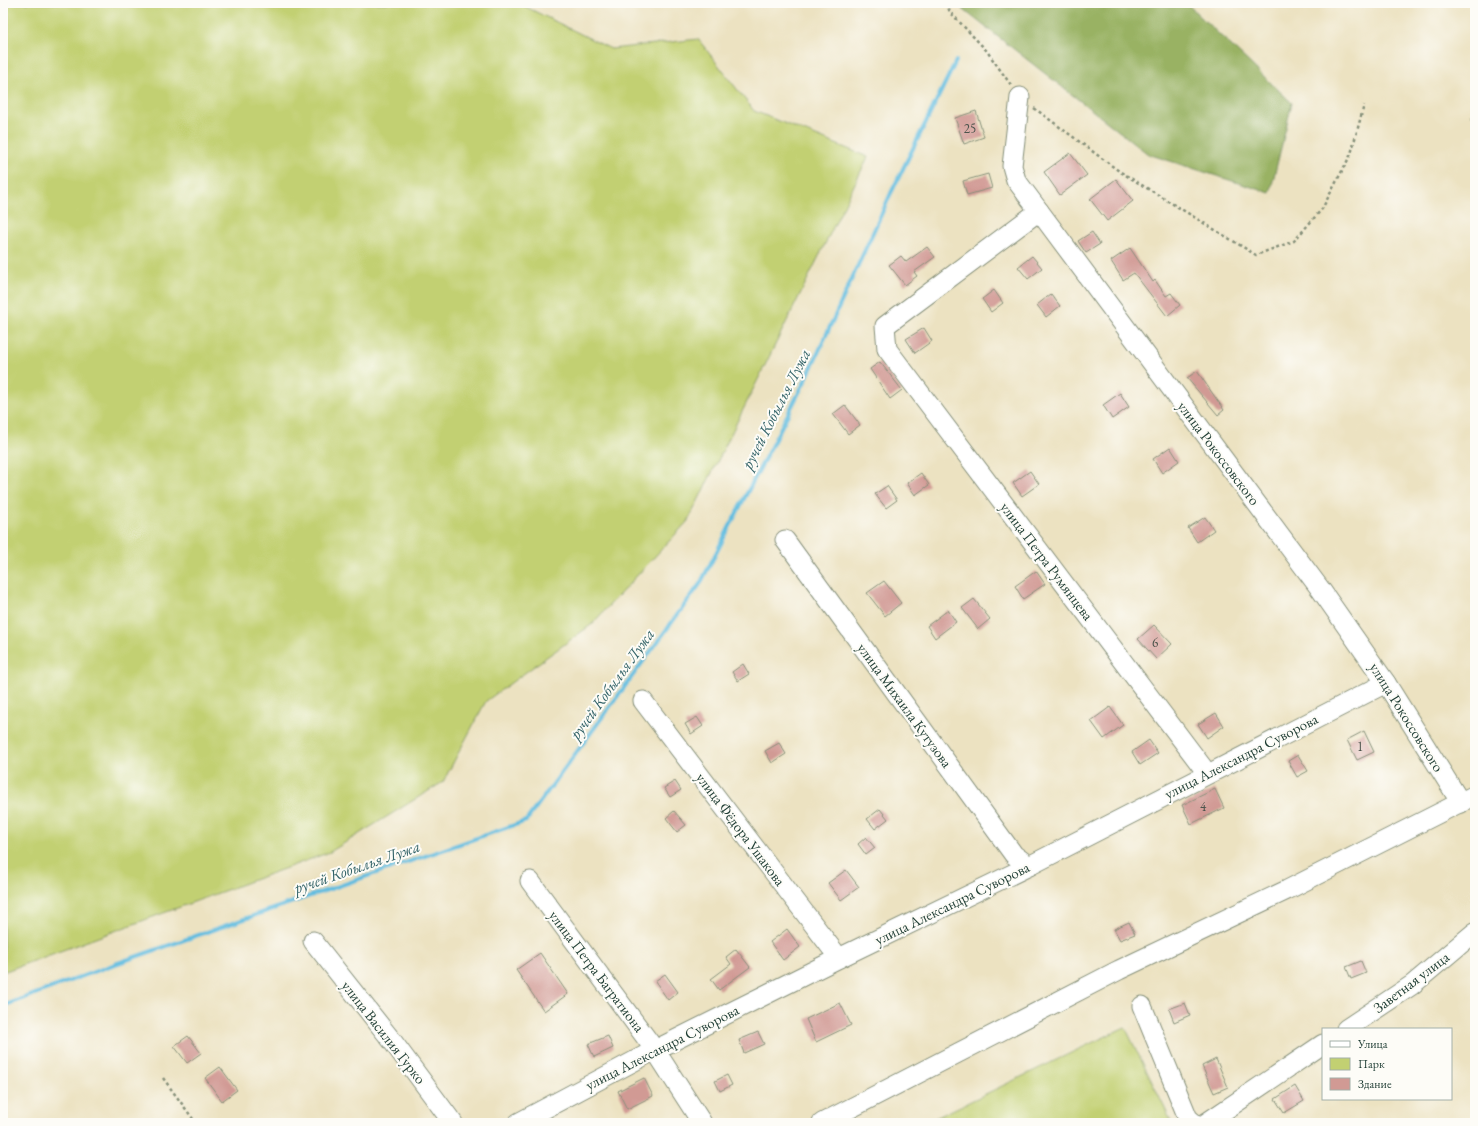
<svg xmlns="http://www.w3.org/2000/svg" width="1478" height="1126" viewBox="0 0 1478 1126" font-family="'EB Garamond',serif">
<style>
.green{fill:#c2d072;stroke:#708653}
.forest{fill:#99b264;stroke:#5c784c}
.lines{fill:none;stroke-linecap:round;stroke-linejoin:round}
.stream{stroke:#62bde0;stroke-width:4}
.building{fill:#d19a94}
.minor-casing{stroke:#86907a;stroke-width:21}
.path{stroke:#86907a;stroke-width:2.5;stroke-dasharray:3 3;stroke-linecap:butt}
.minor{stroke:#fff;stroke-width:19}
.labels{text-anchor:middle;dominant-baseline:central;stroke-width:4;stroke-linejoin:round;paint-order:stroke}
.number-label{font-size:13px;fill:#4c544c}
.street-label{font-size:15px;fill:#1f3d34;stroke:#fdfcf7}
.water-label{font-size:16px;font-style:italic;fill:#336368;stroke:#fdfcf7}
</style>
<rect width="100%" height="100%" fill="#fdfcf7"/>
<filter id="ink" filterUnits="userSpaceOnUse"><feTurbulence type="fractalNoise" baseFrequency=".025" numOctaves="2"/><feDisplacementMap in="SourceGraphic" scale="8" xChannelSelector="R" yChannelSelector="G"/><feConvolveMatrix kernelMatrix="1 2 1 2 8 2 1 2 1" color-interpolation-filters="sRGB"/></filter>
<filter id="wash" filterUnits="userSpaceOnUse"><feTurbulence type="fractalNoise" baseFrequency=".012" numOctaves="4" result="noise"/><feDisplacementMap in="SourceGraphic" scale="16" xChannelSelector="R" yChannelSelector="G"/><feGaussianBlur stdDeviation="0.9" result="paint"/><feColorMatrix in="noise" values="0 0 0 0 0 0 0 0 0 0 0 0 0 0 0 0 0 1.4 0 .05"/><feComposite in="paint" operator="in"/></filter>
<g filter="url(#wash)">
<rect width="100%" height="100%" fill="#ece2c1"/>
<g class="green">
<polygon points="3,3 518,3 611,49 698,39 754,111 868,157 688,521 591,625 486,701 443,782 330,852 3,972"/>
<polygon points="1125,1027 1172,1123 925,1123"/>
</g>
<polygon class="forest" points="1186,3 1292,103 1270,193 1148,154 956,4"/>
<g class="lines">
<polyline class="stream" points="3,1006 115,964 526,821 700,584 807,377 891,193 956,61"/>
</g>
<g id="blocks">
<g class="building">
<polygon points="976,111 984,137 964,144 955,118"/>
<polygon points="1070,153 1087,175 1060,195 1044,172"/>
<polygon points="988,174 992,188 967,195 963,181"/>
<polygon points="1116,179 1133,201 1107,221 1090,199"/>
<polygon points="1092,232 1100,244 1086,253 1078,241"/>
<polygon points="927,247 935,257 914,272 917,276 905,285 889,265 901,256 906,262"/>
<polygon points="1130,248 1153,282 1155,280 1166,296 1171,293 1180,305 1167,316 1134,273 1123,280 1111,261"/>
<polygon points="1032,256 1042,268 1028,279 1018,267"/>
<polygon points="994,290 1003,303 991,312 982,299"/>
<polygon points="1051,294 1060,306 1046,317 1037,305"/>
<polygon points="924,328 932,341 915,353 906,339"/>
<polygon points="880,362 902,390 890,399 870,369"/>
<polygon points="1197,371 1224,410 1218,415 1187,378"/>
<polygon points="1120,393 1129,407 1112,419 1103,405"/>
<polygon points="845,405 860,425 848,434 833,414"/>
<polygon points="1170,447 1179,461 1162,473 1153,459"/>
<polygon points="1030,471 1039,484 1022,496 1013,483"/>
<polygon points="921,473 929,485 915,495 907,483"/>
<polygon points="887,486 897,500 886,508 875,494"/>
<polygon points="1205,517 1214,530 1197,542 1188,528"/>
<polygon points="1036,571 1045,584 1023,599 1015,586"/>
<polygon points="884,581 901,603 885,616 867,593"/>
<polygon points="974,599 990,619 978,629 962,608"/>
<polygon points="948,610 956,622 935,638 927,626"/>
<polygon points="1154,625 1172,644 1156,659 1138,639"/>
<polygon points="743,664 749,674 738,681 732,672"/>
<polygon points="1110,707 1123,725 1104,739 1091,721"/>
<polygon points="1216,713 1224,726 1207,738 1198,724"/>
<polygon points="697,717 703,726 691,734 685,724"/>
<polygon points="1364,731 1374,752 1357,760 1347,740"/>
<polygon points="1149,740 1158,753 1140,765 1132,752"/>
<polygon points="779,743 786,754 772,763 765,751"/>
<polygon points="1298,755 1308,771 1297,777 1288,761"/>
<polygon points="675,781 681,790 670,797 664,788"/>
<polygon points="1215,789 1224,808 1191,824 1182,805"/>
<polygon points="880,809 888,819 875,829 867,819"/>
<polygon points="674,811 686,825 677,832 666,818"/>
<polygon points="866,837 875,848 866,855 858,844"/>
<polygon points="846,870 859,887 841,900 828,883"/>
<polygon points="1129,922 1135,934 1120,940 1114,929"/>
<polygon points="787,929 800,947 783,960 770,942"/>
<polygon points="736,949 750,967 719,990 711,979 731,964 726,957"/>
<polygon points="540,953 568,994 544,1011 516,970"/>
<polygon points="1361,961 1366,973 1351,979 1346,967"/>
<polygon points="665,974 678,992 668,1000 655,981"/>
<polygon points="840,1003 851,1025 816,1042 806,1019"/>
<polygon points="1185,1003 1190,1015 1174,1022 1169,1009"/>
<polygon points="758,1032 764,1044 744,1053 739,1040"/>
<polygon points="188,1036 201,1053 187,1063 174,1046"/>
<polygon points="608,1036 613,1048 594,1057 588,1044"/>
<polygon points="1216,1059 1228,1087 1214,1093 1202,1066"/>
<polygon points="220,1067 237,1090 222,1101 205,1078"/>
<polygon points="727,1075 732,1085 720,1091 715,1081"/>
<polygon points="644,1078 653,1096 627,1109 618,1091"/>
<polygon points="1295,1086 1304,1101 1284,1113 1275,1099"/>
</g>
</g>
</g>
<g filter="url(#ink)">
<use href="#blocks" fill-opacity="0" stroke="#86907a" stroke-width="1"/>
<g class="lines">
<defs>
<g id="minor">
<polyline points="1020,97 1012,166 1016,180 1321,590 1386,683 1461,803"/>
<polyline points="1039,211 885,326 887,349 1207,773"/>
<polyline points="785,540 1014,855 1029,866"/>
<polyline points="643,701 839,958"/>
<polyline points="530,881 655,1050 702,1123"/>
<polyline points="313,941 393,1042 453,1123"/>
<polyline points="1142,1006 1188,1118 1194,1123"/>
<polyline points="1346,1029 1412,985 1475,932"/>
<polyline points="518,1123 655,1050 839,958 1029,866 1386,683"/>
<polyline points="822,1123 1119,970 1287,890 1475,795"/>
<polyline points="1206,1123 1323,1044"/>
</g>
</defs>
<use href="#minor" class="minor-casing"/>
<g class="path">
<polyline points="946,3 950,12 986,50 1011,85"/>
<polyline points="1034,108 1119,171 1256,255 1294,241 1322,209 1351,154 1364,105"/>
<polyline points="1470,120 1475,121"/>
<polyline points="163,1078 196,1123"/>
</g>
<use href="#minor" class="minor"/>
</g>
</g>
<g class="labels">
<g class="number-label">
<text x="970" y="128">25</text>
<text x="1155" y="642">6</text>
<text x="1360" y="746">1</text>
<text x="1203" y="806">4</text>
</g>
<g class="street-label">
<text transform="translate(1219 453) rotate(53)">улица Рокоссовского</text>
<text transform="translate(1047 561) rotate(53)">улица Петра Румянцева</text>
<text transform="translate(905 705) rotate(54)">улица Михаила Кутузова</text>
<text transform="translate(1407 717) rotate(58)">улица Рокоссовского</text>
<text transform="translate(1241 756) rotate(-27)">улица Александра Суворова</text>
<text transform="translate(741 829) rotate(53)">улица Фёдора Ушакова</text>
<text transform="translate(952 903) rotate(-26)">улица Александра Суворова</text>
<text transform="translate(597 971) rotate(53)">улица Петра Багратиона</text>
<text transform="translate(1411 982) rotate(-37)">Заветная улица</text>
<text transform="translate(384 1032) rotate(52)">улица Василия Гурко</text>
<text transform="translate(662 1047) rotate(-27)">улица Александра Суворова</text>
</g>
<g class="water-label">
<text transform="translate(776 409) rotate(-63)">ручей Кобылья Лужа</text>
<text transform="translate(612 684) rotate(-54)">ручей Кобылья Лужа</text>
<text transform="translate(357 867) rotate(-19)">ручей Кобылья Лужа</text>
</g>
</g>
<rect width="1478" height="1126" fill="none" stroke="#fdfcf7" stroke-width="16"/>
<rect x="1322" y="1028" width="130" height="72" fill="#fdfcf7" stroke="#a4b0a9"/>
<rect x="1330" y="1041" width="20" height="6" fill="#ffffff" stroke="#a4b0a9"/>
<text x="1358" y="1048" font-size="12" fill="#1f3d34">Улица</text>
<rect x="1330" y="1058" width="20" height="12" fill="#c2d072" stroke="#a4b0a9"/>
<text x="1358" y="1068" font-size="12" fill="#1f3d34">Парк</text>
<rect x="1330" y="1078" width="20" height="12" fill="#d19a94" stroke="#a4b0a9"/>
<text x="1358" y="1088" font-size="12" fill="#1f3d34">Здание</text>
</svg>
